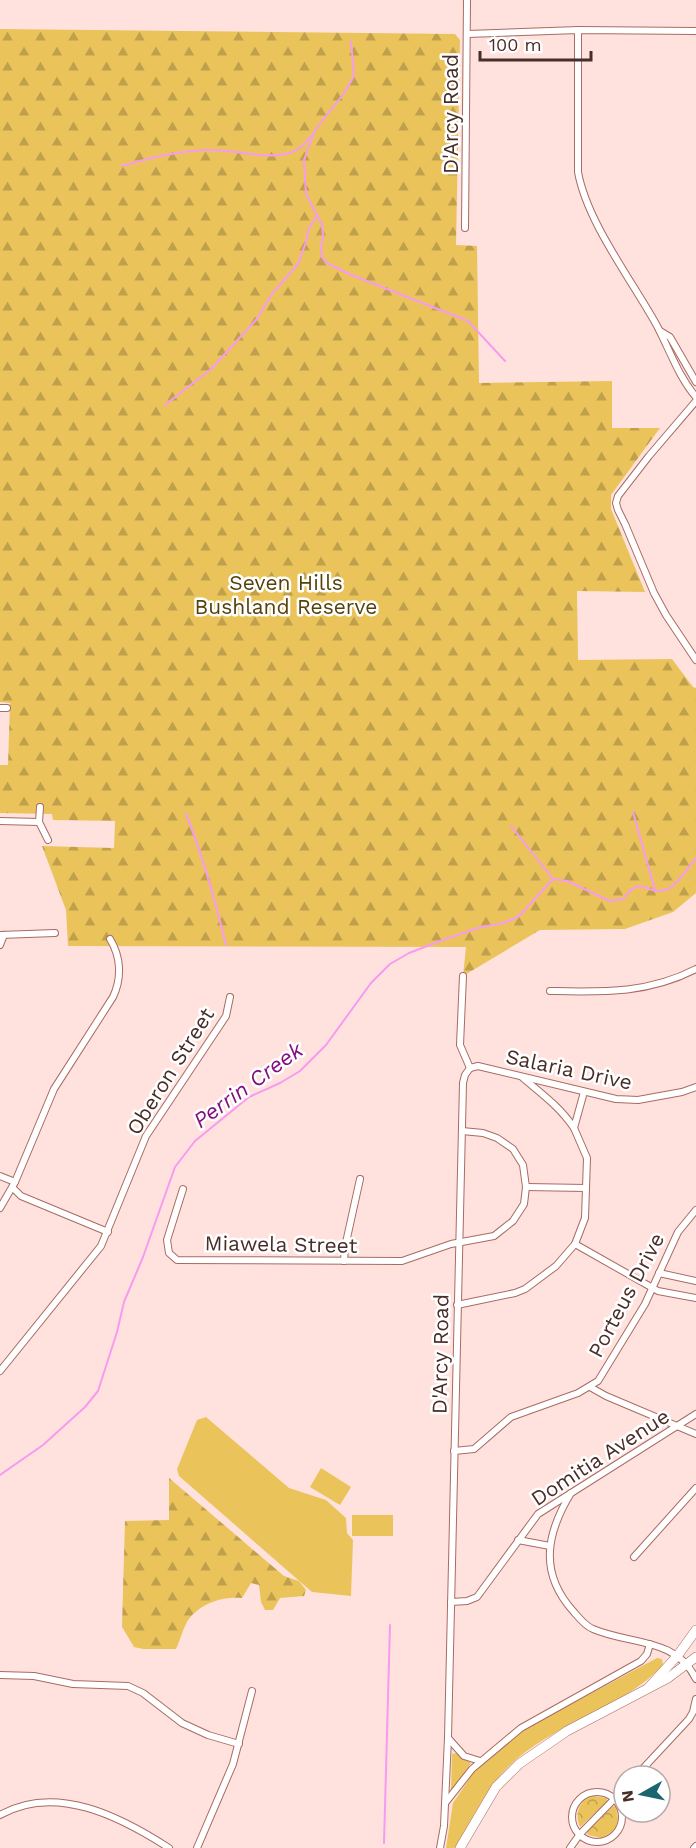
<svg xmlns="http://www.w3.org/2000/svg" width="696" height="1848" viewBox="0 0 696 1848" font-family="'Work Sans',sans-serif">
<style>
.grass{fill:#eac45b}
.forest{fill:url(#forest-firs)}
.park{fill:url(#park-crowns)}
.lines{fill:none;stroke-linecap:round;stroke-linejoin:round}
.stream{stroke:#f79af1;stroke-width:2}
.minor-casing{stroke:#a96b61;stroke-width:8}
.secondary-casing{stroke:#a96b61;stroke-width:10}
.minor{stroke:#fff;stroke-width:6}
.secondary{stroke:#fff;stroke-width:9}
.labels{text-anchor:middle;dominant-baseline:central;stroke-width:5;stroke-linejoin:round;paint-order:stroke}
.street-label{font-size:21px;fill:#482d29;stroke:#fff}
.park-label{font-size:21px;fill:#55420a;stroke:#fff}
.water-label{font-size:22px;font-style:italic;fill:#820f80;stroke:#fff}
</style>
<defs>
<pattern id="forest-firs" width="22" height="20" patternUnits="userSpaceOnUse" patternTransform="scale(1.5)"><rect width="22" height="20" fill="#eac45b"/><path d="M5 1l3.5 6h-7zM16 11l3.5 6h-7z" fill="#c0a04b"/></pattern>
<pattern id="park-crowns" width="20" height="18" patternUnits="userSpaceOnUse" patternTransform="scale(1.5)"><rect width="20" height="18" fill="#eac45b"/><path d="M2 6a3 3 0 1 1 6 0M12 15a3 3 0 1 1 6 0" fill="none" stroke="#c0a04b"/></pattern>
</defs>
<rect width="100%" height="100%" fill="#ffe2dd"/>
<g class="grass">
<polygon points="206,1417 289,1488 326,1500 346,1518 347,1533 353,1540 351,1596 312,1592 179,1476 177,1469 197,1420"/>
<polygon points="321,1468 351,1487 340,1505 310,1487"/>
<rect x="352" y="1515" width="41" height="21"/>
<path d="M657,1658L662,1659L663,1665C620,1711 552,1723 507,1768C485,1790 471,1821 455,1848H446L453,1803L476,1769L525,1729Z"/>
<polygon points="456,1753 471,1763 453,1789 451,1789 452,1754"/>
</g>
<g class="forest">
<polygon points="0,29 455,34 460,40 456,245 477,246 479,383 612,381 612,428 660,428 611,495 611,509 645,592 577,591 578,660 672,659 693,687 696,688 696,893 673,912 625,929 540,930 463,976 466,947 68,946 66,910 42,846 114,848 115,821 53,820 52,814 0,813 0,765 8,765 10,703 0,702"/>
<path d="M169,1478L284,1576L299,1581L306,1590L304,1596L280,1598L273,1610H265L261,1602L259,1585L251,1583L242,1598C222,1596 198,1604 187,1622C182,1631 180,1641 176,1649H143L134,1647L122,1627L125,1521L169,1520Z"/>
</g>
<g class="park">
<path d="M593,1796L607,1798V1802L580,1827C574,1814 579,1800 593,1796Z"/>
<polygon points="613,1806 616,1807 618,1819 615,1830 602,1838 588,1835 587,1832"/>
</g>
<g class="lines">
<g class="stream">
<polyline points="351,41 354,76 345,92 315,130 304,160 306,194 322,225 323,235 321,250 322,257 327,263 349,274 468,321 505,361"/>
<path d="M122,166C152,157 181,150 212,150C236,150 262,159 286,154C297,152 305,145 311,136"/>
<polyline points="165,405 211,369 256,320 272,294 298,264 306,242 309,228 316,217"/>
<polyline points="633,812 655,890"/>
<path d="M186,814C203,856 215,900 226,945"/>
<polyline points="511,826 553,879"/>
<path d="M0,1475L43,1445L85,1407L98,1391L117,1332L124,1302L143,1257L175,1167L195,1141L249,1097L280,1083L300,1071L326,1045L371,983L390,964L409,953L443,940L481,927L504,923L519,916L553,879L567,881L610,901L623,899C644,872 643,897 668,889C676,886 690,865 696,858"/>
<polyline points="384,1843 390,1625"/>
</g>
<defs>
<g id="minor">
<path d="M578,30V172C587,222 631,279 656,324C669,348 678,376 696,397"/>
<polyline points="467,34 578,30 696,31"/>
<polyline points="465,228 467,0"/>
<polyline points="660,331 670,337 696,382"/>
<polyline points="696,401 649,456 618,496 616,503 618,510 625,524 654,593 666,615 696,660"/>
<polyline points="0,708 7,708"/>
<polyline points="40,807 39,822 48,840"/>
<polyline points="0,821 39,822"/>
<polyline points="0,935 55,933"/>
<polyline points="0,945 4,935"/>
<polyline points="463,976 460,1045 470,1068"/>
<path d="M550,991C602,992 648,994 696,969"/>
<polyline points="470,1068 478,1066 616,1099 638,1100 682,1092 696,1087"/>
<path d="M523,1078C542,1094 560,1107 574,1128"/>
<polyline points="0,1176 15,1182"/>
<polyline points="526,1187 586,1188"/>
<polyline points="13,1188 21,1196 108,1232"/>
<polyline points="183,1189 167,1240 169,1253 177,1260 402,1261 451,1244 494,1236 513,1221 524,1204 526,1187 523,1165 513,1149 497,1138 483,1133 462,1131"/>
<path d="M0,1208L15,1182L54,1089L113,997C122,978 121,957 110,939"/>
<polyline points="575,1244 658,1291 696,1298"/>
<polyline points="344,1261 345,1247 360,1179"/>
<polyline points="659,1273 696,1281"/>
<polyline points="457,1305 515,1293 525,1289 556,1266 575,1244 585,1218 587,1158 574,1128 584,1092"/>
<polyline points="0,1371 101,1246 146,1136 226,1016 230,997"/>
<polyline points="590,1387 606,1396 696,1434"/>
<polyline points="454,1451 474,1449 511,1417 578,1393 598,1381 645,1304 678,1232 696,1210"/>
<path d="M571,1493C546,1534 539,1573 573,1611C579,1618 585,1626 593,1629C630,1645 676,1637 696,1679"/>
<polyline points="518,1540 550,1546"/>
<polyline points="634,1557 696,1488"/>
<polyline points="451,1602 467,1601 477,1597 538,1514 696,1414"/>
<polyline points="0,1675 34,1676 73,1684 128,1686 143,1693 182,1723 208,1735 239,1744"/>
<polyline points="448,1738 464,1756 480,1761"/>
<polyline points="636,1776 689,1719 693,1712 696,1699"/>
<circle cx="597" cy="1817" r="25"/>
<polyline points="446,1802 472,1769 521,1728 641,1661 647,1654 650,1644"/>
<path d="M0,1815C56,1783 121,1817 169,1848"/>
<polyline points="197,1848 233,1764 252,1691"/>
<polyline points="440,1848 444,1826 448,1738 463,1083 465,1075 470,1068"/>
<polyline points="570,1848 580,1834 624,1789"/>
<polyline points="694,1848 696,1846"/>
</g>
<g id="secondary">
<polyline points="649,1687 678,1655 696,1630"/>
<polyline points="460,1848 496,1787 519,1764 567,1731 668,1678 696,1657"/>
</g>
</defs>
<use href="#minor" class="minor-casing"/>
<use href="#secondary" class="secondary-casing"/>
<use href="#minor" class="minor"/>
<use href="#secondary" class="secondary"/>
</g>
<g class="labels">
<g class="street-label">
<text transform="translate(450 114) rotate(-90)">D'Arcy Road</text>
<text transform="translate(569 1069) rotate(12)">Salaria Drive</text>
<text transform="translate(170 1071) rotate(-58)">Oberon Street</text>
<text transform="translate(281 1244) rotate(1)">Miawela Street</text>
<text transform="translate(626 1295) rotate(-62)">Porteus Drive</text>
<text transform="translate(440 1354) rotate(-89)">D'Arcy Road</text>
<text transform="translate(600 1457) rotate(-33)">Domitia Avenue</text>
</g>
<g class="park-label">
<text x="286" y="582">Seven Hills<tspan x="286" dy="24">Bushland Reserve</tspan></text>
</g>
<g class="water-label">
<text transform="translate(248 1085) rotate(-36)">Perrin Creek</text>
</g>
</g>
<g transform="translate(642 1794) rotate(261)"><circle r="28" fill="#ffffff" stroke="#b6aba9" stroke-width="1.5"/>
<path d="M0-4.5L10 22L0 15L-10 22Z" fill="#1a6670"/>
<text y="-9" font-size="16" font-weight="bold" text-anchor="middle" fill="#482d29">N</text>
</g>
<path d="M480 51v9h111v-9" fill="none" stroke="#482d29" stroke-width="3"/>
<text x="489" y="51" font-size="18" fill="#482d29" stroke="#ffffff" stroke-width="4.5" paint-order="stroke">100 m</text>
</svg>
